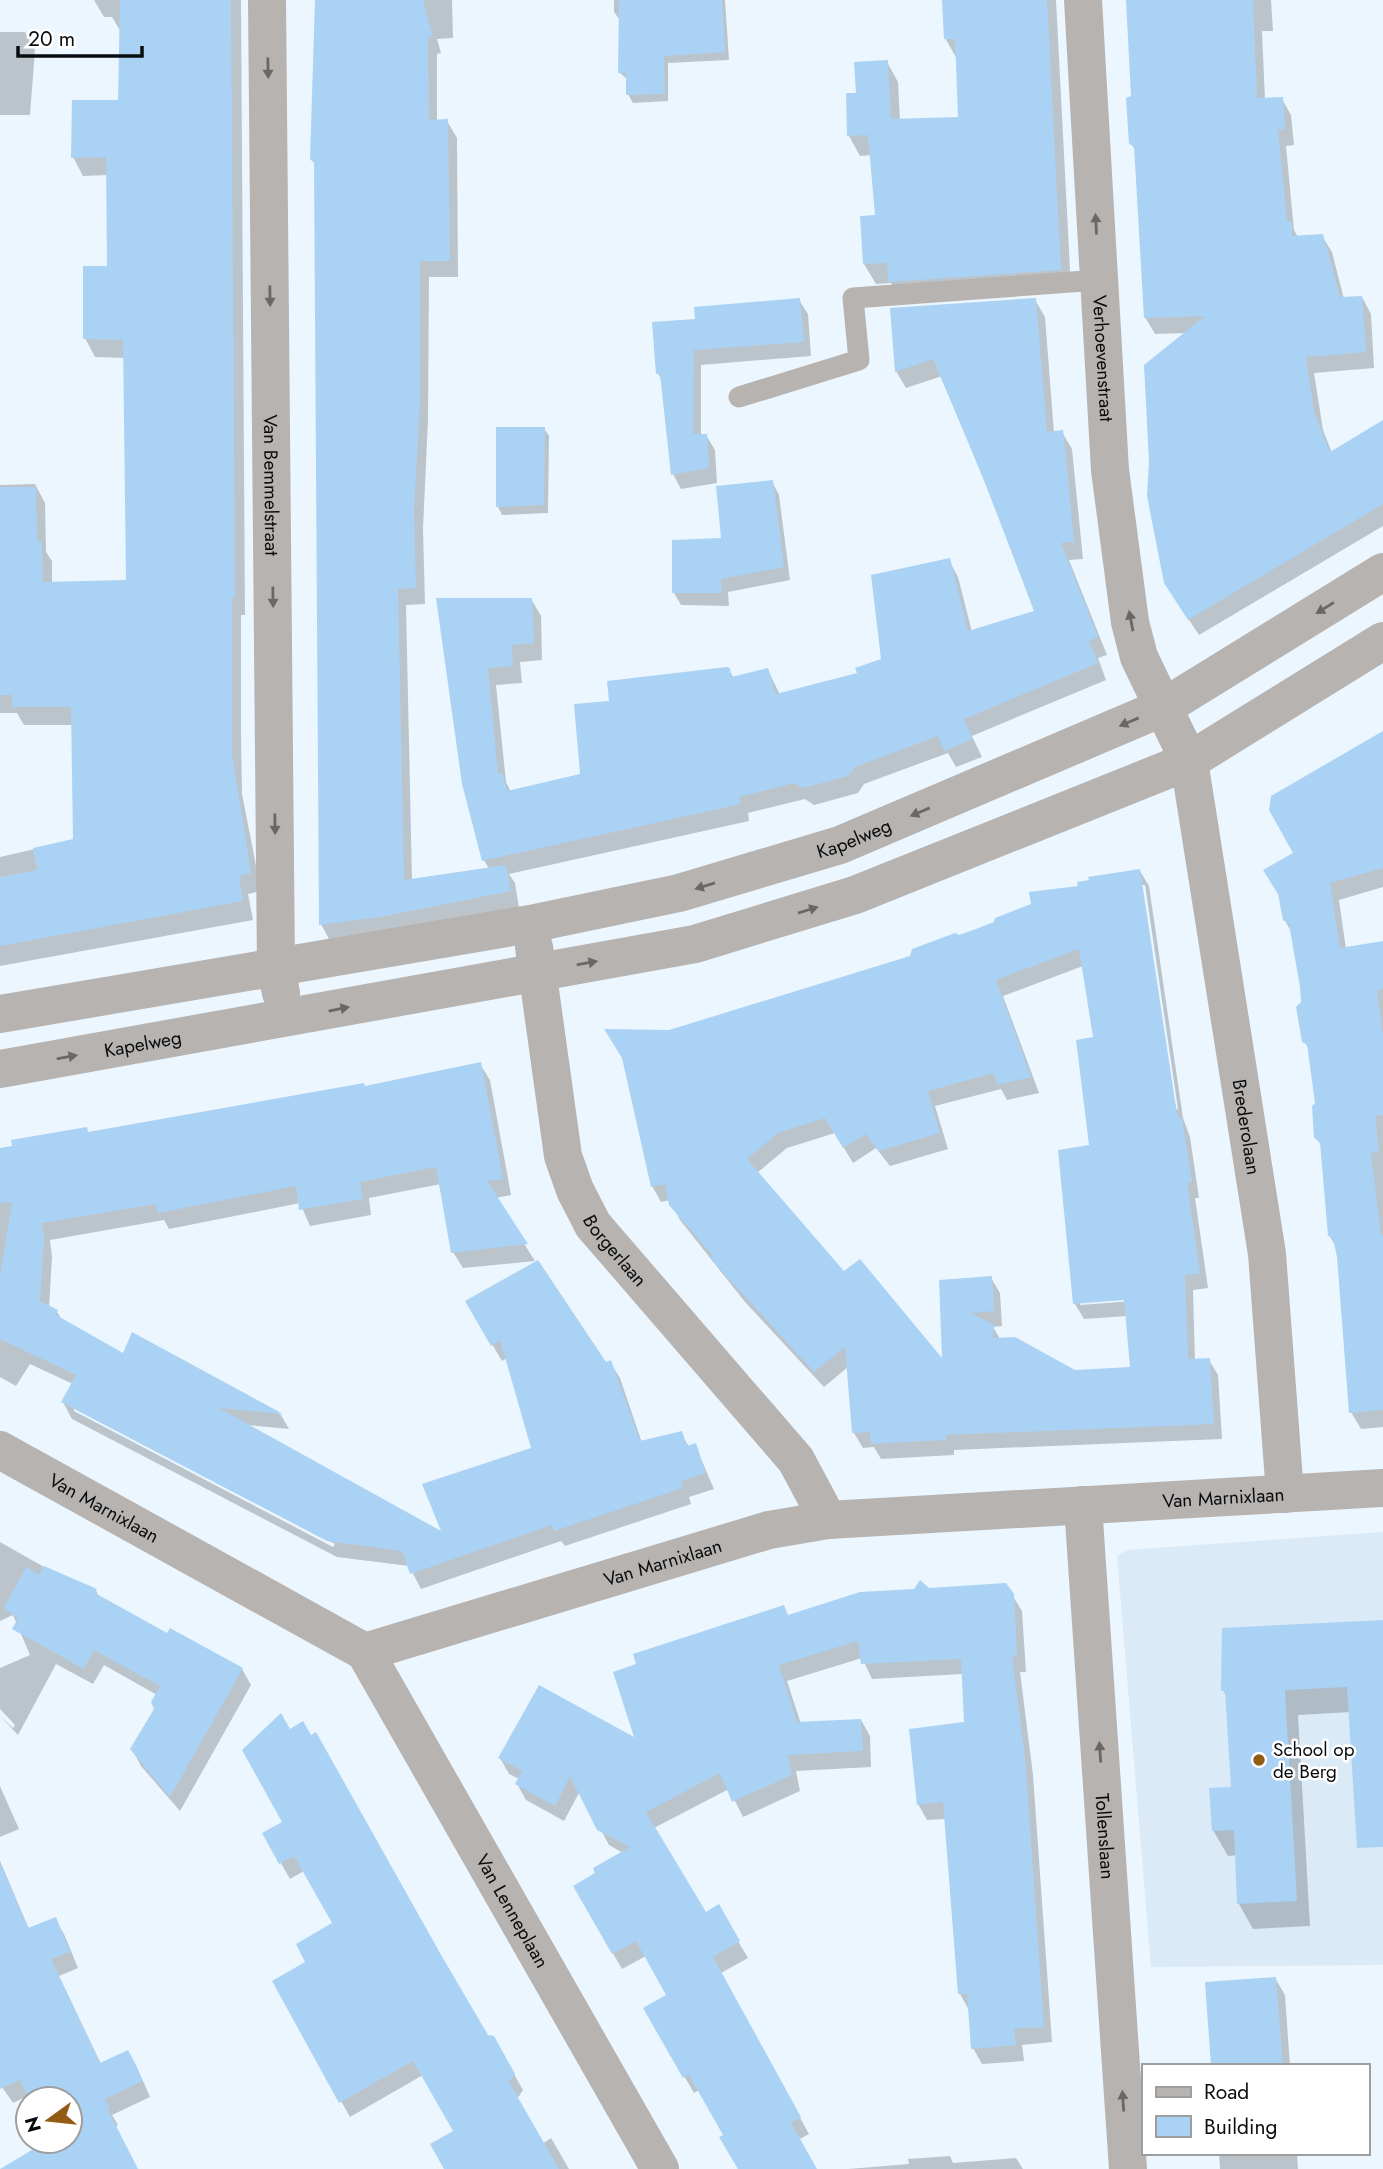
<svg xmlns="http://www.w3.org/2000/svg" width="1383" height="2169" viewBox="0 0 1383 2169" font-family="Jost,sans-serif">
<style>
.built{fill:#dbeaf7}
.shadow{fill:#0003;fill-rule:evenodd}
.building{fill:#aad2f5;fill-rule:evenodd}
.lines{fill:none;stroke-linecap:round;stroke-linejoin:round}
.service{stroke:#b7b3b0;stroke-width:21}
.minor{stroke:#b7b3b0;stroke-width:38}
.oneway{fill:#696867}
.poi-dot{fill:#935c14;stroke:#fff;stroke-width:2.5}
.labels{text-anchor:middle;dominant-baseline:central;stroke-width:5;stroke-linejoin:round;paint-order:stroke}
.street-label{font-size:19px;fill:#090c0e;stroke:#fff}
.poi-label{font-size:19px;fill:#090c0e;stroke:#fff;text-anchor:start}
</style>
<rect width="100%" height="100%" fill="#ecf6fe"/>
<polygon class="built" points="1383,1532 1383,1965 1151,1967 1117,1556 1127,1550"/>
<g class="shadow">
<polygon points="94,0 241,0 245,615 241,615 241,734 242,794 261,891 248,894 253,920 0,966 0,857 74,840 73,725 24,725 17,713 0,713 0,485 35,484 45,503 46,552 52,561 52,584 128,582 125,358 95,357 85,338 108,268 107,175 83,176 73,157 120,101 121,32 112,17 104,17"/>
<polygon points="316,0 452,0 453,38 437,39 441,53 437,54 437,121 447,121 457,138 458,277 429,277 428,420 423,529 425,604 406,605 412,880 489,869 484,860 438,600 531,599 541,616 542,660 520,662 522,683 496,685 506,782 511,792 582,776 611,702 729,669 734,679 768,670 780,695 859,675 883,660 949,560 958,577 972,632 1037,612 942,376 906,388 896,371 1035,300 1045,317 1054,433 1062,432 1072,449 1083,559 1069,560 1107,655 1098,658 1106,680 972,736 982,757 956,767 948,753 864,784 858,793 814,805 805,799 748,813 749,821 509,874 515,883 519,908 330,941 321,924"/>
<polygon points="614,0 725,0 729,60 668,63 668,101 633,103 628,94 628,80 620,73 620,20 614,12"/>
<polygon points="944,0 1056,0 1071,289 902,302 891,283 876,284 864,264 876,217 872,155 860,156 849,136 858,94 887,62 898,82 900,120 960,119 957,59 945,38"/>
<polygon points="1128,0 1271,0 1273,31 1262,31 1265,100 1282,99 1291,115 1294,145 1286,146 1294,230 1298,237 1322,236 1332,252 1344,299 1362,297 1371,314 1374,368 1314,373 1323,430 1332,453 1383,423 1383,526 1199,635 1176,600 1187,333 1155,334 1145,317 1136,152 1131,143 1133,97"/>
<polygon points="0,32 25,32 35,50 30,115 0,115"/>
<polygon points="799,300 808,314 811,356 701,365 701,435 706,435 715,450 717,483 681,489 673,474 662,381 658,373 697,321"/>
<polygon points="544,428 549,436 548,513 502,515 498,507"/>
<polygon points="772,482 779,495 790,580 728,592 729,606 681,605 674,593"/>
<polygon points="1383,736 1383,887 1339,900 1346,949 1383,943 1383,1427 1361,1429 1351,1412 1337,1248 1329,1235 1323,1149 1316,1137 1317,1103 1310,1051 1304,1041 1300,1020 1302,987 1292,933 1284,919 1296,854"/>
<path d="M1140,871L1149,886L1183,1118L1190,1137L1199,1198H1195L1208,1288L1193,1290L1195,1361L1209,1360L1218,1375L1222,1439L954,1450V1455L881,1459L874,1447L863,1448L854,1433L848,1367L824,1387L745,1302L680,1220L670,1200L661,1202L652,1186L669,1032L912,958L1080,887ZM1141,885H1145L1178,1109L1174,1110ZM1083,966L1095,1039L1091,1146L1075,1304L1084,1319L1127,1316L1132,1368L1075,1371L1000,1339L993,1327L1002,1326L1000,1293L991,1278L941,1281L943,1363L844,1273L757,1173L787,1148L835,1133L853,1163L876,1148L890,1166L948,1149L935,1106L1001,1089L1007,1100L1039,1093L1003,996ZM1133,1297V1301L1080,1305V1302Z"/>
<path d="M480,1064L490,1080L511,1195L495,1198L535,1261L463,1268L453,1252L441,1184L369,1198L371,1215L310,1226L300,1203L169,1229L164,1220L50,1240L52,1257L49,1308L57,1312L63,1321L124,1355L133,1335L281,1415L289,1429L247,1425L444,1535L534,1449L507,1358L502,1361L467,1302L605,1364L610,1362L620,1378L642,1443L681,1433L689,1447L695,1445L714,1489L689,1497L691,1504L565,1546L561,1541L421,1589L409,1566L337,1557L72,1419L63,1402L73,1384L30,1364L16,1386L0,1377V1150L366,1088ZM74,1407L335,1544L333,1547L74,1411Z"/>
<polygon points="0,1542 67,1580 96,1591 100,1598 168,1635 242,1669 251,1685 180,1811 141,1766 132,1749 156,1709 157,1695 104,1665 93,1684 56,1664 18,1735 0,1716 13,1728 15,1725 0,1709 0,1668 30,1655 13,1615 0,1621"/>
<polygon points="928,1590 1012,1595 1022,1611 1026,1672 1020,1672 1033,1775 1052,2042 1022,2045 1024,2061 982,2064 973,2048 969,2010 960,1994 946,1819 927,1820 918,1804 966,1724 963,1674 872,1679 862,1658 787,1681 801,1724 861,1720 870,1736 871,1767 796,1771 800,1791 743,1817 729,1789 654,1828 705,1914 718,1907 748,1958 721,1973 809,2134 798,2140 815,2169 740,2169 726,2135 699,2090 694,2093 645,2008 668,1995 646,1956 622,1969 575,1887 623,1853 609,1845 580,1791 564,1821 526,1800 517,1784 519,1779 509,1774 500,1758 637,1740 789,1617"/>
<polygon points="1383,1622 1383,1829 1350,1712 1298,1715 1310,1926 1253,1929 1239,1904 1237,1855 1228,1856 1213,1830 1233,1788 1228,1698 1223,1690"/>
<polygon points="0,1786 19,1829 0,1837"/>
<polygon points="284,1822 487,2036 493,2037 523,2090 517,2099 542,2144 551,2138 569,2169 446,2169 455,2132 423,2075 350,2117 274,1982 308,1963 334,1924 304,1871 290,1879 264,1834"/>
<polygon points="0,1861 29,1929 55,1919 64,1934 78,1968 59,1976 101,2064 136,2068 144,2083 150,2097 112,2115 118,2125 115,2127 137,2169 49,2169 50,2141 70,2141 70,2099 31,2099 29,2095 13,2103 0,2084"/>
<polygon points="1275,1978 1285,1995 1290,2066 1212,2066"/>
<polygon points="1219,2153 1297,2153 1298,2169 1220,2169"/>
<polygon points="950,2156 953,2163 1016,2158 1023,2169 848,2169 909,2164 908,2159"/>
</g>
<g class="building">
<polygon points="120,0 231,0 235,597 232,597 232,754 251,873 239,876 243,901 0,946 0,877 37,870 33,848 73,839 71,707 12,707 12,695 0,695 0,487 36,487 37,541 42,541 43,582 126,580 123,340 83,339 83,266 107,266 106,157 71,158 72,100 118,100"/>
<polygon points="315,0 423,0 433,37 428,37 429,120 448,119 450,261 420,261 420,402 414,511 416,588 398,589 404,880 506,865 511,891 380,917 319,925 314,163 310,159"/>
<polygon points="619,0 722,0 725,52 664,56 665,94 626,95 626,73 618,73"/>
<polygon points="942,0 1047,0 1061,270 888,282 887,263 863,264 860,216 875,215 868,135 847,136 846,93 856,93 854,62 888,60 891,119 958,117 955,39 944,39"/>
<polygon points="1126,0 1253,0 1257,98 1283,97 1285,129 1278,130 1287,222 1292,222 1292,236 1323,234 1340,297 1362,296 1366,352 1306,357 1314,412 1330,452 1383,420 1383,504 1188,620 1164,583 1147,496 1149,462 1144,365 1205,316 1144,318 1134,146 1129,144 1126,98 1131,96"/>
<polygon points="800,298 804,342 694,350 693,434 707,434 709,468 671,475 660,374 656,374 652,322 695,319 694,307"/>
<polygon points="1036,298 1047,432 1063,430 1067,467 1074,542 1061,543 1098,637 1089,641 1098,663 964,719 973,739 944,751 938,736 855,767 848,776 803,788 794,783 739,797 741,804 482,861 462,784 436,598 532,598 534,643 512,645 513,666 488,668 498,774 503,774 507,791 580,774 574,704 609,701 607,681 727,667 730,668 731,677 768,668 776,694 857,673 855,668 881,659 871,575 950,558 968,631 1034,611 984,480 933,359 895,372 890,308"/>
<polygon points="496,427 545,427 544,505 496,507"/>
<polygon points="773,480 784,567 721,579 722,593 672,593 672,540 721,538 716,486"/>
<polygon points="1383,731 1383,868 1330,883 1340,948 1383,941 1383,988 1377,991 1383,1037 1383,1115 1375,1116 1379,1152 1371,1153 1381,1235 1383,1235 1383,1410 1349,1413 1337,1257 1333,1238 1328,1236 1320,1142 1314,1138 1312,1106 1315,1103 1307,1044 1302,1042 1296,1007 1301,1002 1300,987 1289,924 1283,920 1278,894 1263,870 1293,853 1269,810 1271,796"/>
<path d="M1140,869L1175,1101L1178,1117L1182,1119L1192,1182L1187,1183L1200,1273L1185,1275L1188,1359L1210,1358L1214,1424L946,1435V1440L871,1444L870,1432L852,1433L845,1347L814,1372L710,1258L713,1256L669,1205L665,1184L651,1187L622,1058L604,1029L669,1030L910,956L912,949L955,933L959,935L976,929L994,922L995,918L1031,904L1029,892L1078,886L1077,882L1089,880L1088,877ZM1079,949L1093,1037L1076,1040L1089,1145L1058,1150L1073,1304L1124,1300L1130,1367L1075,1370L1015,1337L993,1338L994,1325L971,1313L994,1311L992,1276L939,1280L942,1358L860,1259L844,1271L747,1159L778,1133L825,1118L843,1148L866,1134L879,1151L940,1133L928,1091L994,1073L997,1085L1031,1077L996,980Z"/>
<polygon points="481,1062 503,1179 487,1181 528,1244 451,1253 436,1167 360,1182 363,1199 299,1210 296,1186 158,1213 156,1204 42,1223 44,1239 40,1301 58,1310 56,1315 123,1353 132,1332 283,1414 219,1408 441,1531 422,1484 531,1448 500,1340 491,1346 465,1301 538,1260 606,1362 611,1360 640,1441 682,1431 687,1446 696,1443 706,1473 681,1481 683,1488 554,1531 552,1525 410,1574 402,1551 327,1541 61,1402 76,1375 0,1339 0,1277 12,1202 0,1203 0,1148 12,1146 11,1140 87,1127 88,1132 364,1083 365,1086"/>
<polygon points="44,1566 97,1589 95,1593 167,1633 170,1628 243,1668 170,1797 130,1749 154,1709 151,1702 160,1686 94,1650 84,1669 12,1629 18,1618 4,1608 26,1567 39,1575"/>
<polygon points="920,1580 929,1588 1006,1583 1014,1594 1017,1656 1012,1657 1025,1758 1044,2027 1014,2029 1016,2045 971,2049 967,1994 958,1994 943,1802 917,1805 909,1729 964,1722 961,1659 861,1664 858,1641 779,1665 797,1722 861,1719 863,1751 788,1755 792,1775 732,1802 720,1773 646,1812 706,1912 719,1904 740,1941 713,1957 801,2117 791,2123 817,2169 738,2169 719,2137 723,2135 689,2075 683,2078 643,2008 666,1995 636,1941 612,1954 573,1886 595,1873 593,1868 630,1847 597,1830 570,1776 555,1806 515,1784 522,1771 498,1758 539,1685 634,1737 613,1672 636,1664 633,1654 784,1605 788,1615 860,1592 914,1589"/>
<polygon points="1383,1620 1383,1847 1357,1848 1347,1687 1285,1690 1297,1901 1237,1904 1234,1830 1212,1831 1209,1788 1231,1787 1225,1691 1221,1691 1222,1628"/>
<polygon points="281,1713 290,1729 303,1721 311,1735 316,1732 440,1953 488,2035 494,2036 515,2074 509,2082 559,2169 444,2169 430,2144 453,2131 413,2061 339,2103 272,1981 305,1962 296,1944 332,1923 294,1856 279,1864 262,1833 282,1822 242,1750"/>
<polygon points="0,1863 28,1928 56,1917 70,1952 51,1959 100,2063 128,2050 136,2065 143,2081 105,2099 110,2109 108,2110 138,2169 0,2169 47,2141 70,2141 70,2099 29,2099 20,2080 0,2089"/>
<polygon points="1276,1977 1283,2066 1211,2066 1205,1982"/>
</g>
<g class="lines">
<polyline class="service" points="739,397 859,360 853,298 1099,280"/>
<g class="minor">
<path id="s1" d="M267,0L276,968L281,993"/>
<path id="s2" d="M1083,0L1110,470L1130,622L1139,657L1189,761L1267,1254L1285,1494"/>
<path id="s3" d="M534,947L563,1156L575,1190L593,1225L796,1460L828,1520"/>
<path id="s4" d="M0,1014L530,924L679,893L840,845L1164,707L1383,572"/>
<path id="s5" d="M0,1069L695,944L855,895L1189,761L1383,641"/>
<path id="s6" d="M0,1450L365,1652L769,1530L828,1520L1383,1488"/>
<path id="s7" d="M1083,1505L1128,2169"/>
<path id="s8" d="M365,1652L660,2169"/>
</g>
</g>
<defs><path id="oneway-solid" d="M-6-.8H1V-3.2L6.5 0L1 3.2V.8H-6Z" transform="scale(1.75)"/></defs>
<g class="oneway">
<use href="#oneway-solid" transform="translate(268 68) rotate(89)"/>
<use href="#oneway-solid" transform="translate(1096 224) rotate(-93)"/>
<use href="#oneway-solid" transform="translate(270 296) rotate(89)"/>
<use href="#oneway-solid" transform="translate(273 597) rotate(89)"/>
<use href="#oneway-solid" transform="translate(1325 608) rotate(148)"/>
<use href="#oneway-solid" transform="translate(1131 621) rotate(-101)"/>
<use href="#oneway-solid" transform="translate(1129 722) rotate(157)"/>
<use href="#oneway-solid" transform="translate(920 812) rotate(157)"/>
<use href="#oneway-solid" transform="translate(275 824) rotate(89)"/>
<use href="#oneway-solid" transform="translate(705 886) rotate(163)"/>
<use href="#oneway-solid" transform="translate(808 910) rotate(-17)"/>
<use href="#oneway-solid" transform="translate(587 963) rotate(-10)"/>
<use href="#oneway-solid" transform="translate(339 1009) rotate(-11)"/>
<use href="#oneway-solid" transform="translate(67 1057) rotate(-10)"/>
<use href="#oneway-solid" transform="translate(1100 1752) rotate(-94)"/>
<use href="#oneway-solid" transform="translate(1123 2101) rotate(-94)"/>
</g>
<circle class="poi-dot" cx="1259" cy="1760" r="7"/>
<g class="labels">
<g class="street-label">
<text stroke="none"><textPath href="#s2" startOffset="359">Verhoevenstraat</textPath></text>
<text stroke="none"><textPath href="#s1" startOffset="485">Van Bemmelstraat</textPath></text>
<text stroke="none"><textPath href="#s4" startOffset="873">Kapelweg</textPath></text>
<text stroke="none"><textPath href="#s5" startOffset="145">Kapelweg</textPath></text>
<text stroke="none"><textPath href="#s2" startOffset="1146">Brederolaan</textPath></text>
<text stroke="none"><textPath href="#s3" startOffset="320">Borgerlaan</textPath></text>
<text stroke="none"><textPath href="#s6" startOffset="1295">Van Marnixlaan</textPath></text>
<text stroke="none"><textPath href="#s6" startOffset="119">Van Marnixlaan</textPath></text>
<text stroke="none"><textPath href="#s6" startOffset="728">Van Marnixlaan</textPath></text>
<text stroke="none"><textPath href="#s7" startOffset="332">Tollenslaan</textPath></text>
<text stroke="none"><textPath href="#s8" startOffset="298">Van Lenneplaan</textPath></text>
</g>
<g class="poi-label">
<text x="1273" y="1749">School op<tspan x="1273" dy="22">de Berg</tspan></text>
</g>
</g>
<rect x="1142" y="2064" width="228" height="91" fill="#ffffff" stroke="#9d9e9f" stroke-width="2"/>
<rect x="1156" y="2087" width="35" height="10" fill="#b7b3b0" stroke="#9d9e9f" stroke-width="2"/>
<text x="1204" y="2099" font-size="21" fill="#090c0e">Road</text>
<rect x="1156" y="2116" width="35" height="21" fill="#aad2f5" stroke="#9d9e9f" stroke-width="2"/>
<text x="1204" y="2134" font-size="21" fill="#090c0e">Building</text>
<g transform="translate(49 2120) rotate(255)"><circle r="33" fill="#ffffff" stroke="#9d9e9f" stroke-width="2"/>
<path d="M0-5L12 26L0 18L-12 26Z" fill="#935c14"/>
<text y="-10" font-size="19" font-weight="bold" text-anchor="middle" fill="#090c0e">N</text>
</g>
<path d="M18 46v10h124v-10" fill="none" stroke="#090c0e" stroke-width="3.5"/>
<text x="28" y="46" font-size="21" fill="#090c0e" stroke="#ffffff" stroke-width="5" paint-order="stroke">20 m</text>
</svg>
